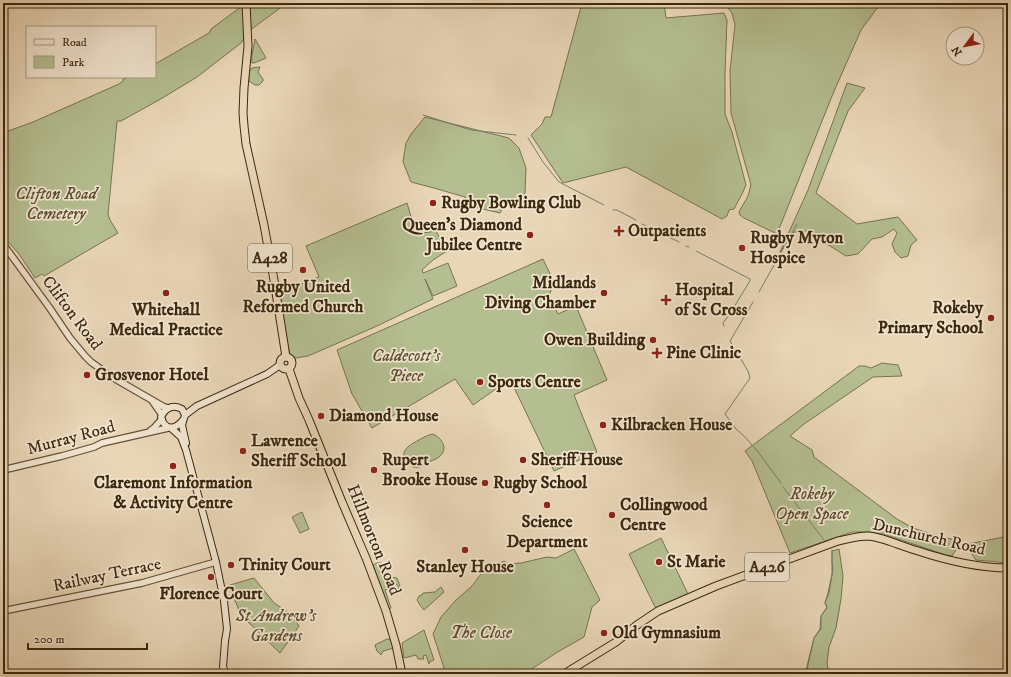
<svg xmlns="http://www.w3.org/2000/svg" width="1011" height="677" viewBox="0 0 1011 677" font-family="'IM FELL DW Pica',serif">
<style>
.green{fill:#b4be90;stroke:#78744f}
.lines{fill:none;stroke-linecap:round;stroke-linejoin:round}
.stream{stroke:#747f72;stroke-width:1}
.tertiary-casing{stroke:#675438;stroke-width:8}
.secondary-casing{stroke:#3c290e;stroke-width:8}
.trunk-casing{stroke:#3c290e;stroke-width:9}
.tertiary{stroke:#f1e4d0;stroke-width:5.5}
.secondary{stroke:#f1e4d0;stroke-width:6}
.trunk{stroke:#e9d6b7;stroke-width:7}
.poi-dot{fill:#8f2418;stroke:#f1e4d0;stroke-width:1.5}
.labels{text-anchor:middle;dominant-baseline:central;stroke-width:3.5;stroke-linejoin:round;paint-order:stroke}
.shield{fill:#f1e4d0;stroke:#726148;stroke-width:1}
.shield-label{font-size:16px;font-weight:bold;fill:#3c290e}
.park-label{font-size:17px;font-style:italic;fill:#5a4e2e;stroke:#f1e4d0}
.poi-label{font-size:17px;font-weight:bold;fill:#3c290e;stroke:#f1e4d0;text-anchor:start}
.street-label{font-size:17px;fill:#3c290e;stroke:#f1e4d0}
</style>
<rect width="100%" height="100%" fill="#e9d6b7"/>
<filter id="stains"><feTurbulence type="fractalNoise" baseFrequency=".005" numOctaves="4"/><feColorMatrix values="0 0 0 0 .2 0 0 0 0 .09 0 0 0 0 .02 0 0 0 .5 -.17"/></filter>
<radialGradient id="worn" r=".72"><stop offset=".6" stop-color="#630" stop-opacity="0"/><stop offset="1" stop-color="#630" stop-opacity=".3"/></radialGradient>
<g class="green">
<polygon points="254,3 287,3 249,31 241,43 197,77 159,100 121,121 117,121 108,214 110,220 118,233 44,276 42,274 35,278 19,254 3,236 3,133 33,122 119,84 123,81 123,79 130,77 155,77 155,64 209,33 211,29 242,6"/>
<polygon points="582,3 664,3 666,18 724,13 727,20 725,74 725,114 732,132 746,185 743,192 734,209 729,210 727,216 722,219 626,167 563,183 531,135 542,124 545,117 551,117"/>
<polygon points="726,3 881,3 861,30 832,96 777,234 744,218 740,215 739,212 748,196 751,185 731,113 730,71 735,25 732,13 727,7"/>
<path d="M255,39L266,58L254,63H252C251,55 254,47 255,39Z"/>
<polygon points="260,67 258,72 263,79 263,81 259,85 255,85 249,81 249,72 252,68"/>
<polygon points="847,83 865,88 848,111 816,193 857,224 898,217 917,240 911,245 908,256 901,258 895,252 892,244 897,233 894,229 882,237 872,239 858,254 846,256 806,231 794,232 780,252 808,190"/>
<polygon points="425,117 509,138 519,148 526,168 525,193 523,196 504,206 500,213 462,204 465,197 434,188 411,182 403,162 406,143 411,134"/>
<polygon points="407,203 416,234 436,231 447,251 433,260 422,270 423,273 448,263 457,286 433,296 425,279 433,299 377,326 308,356 296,358 290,355 278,293 319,277 306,246"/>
<polygon points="543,259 554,282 549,296 558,314 576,306 607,380 574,395 597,452 554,471 510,379 473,405 455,379 372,428 352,394 337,350"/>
<polygon points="882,363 898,365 902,376 873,377 804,424 790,436 812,450 814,457 897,519 913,528 937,536 956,540 959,545 952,556 946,555 883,534 867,532 852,532 790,553 752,461 745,451 859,366 865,366 871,368"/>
<path d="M433,434C442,438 449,449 439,457C437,459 433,460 431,461C424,465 421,468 413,467C396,455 405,447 419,440C424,437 428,435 433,434Z"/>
<polygon points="302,512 309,529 300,533 292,517"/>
<polygon points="1008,535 1008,563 976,560 968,548 968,544 1004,537"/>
<polygon points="661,538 688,594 656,609 629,554"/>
<polygon points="574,549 600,600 592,607 584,637 556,653 524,674 446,674 433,634 441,617 455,601 472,586 489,563 494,564 496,565 504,561 508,564 521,563 547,557 556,558"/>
<polygon points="839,549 843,576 841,599 836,628 829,647 827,663 829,674 805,674 814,638 820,629 821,616 827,608 825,603 828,593 832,574 832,551"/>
<polygon points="379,562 387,569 390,577 397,578 400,586 399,589 398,586 395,583 393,585 393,587 385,590 391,608 389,609 373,565"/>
<polygon points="254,578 274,603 292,615 299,626 280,653 247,621 247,619 239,610 229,587 230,585"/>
<polygon points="441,587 444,592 424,610 420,605 417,600 419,596 422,595 423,593 435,592"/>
<polygon points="424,630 434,660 429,662 429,664 426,655 423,656 424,659 418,659 416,655 404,658 402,643"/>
<polygon points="387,639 391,640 394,648 383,651 381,655 377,651 375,645"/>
</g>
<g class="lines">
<g class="stream">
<polyline points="423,115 471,130 516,135"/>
<polyline points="528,138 543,162 559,182 604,205"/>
<polyline points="613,210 617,210 636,220"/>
<polyline points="642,224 679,242"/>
<polyline points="686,246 689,247"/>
<polyline points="696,251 750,279 750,281 729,315 723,323 724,326"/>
<polyline points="759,292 797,224"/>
<polyline points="753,302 730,341 748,371 750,378 725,414 736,429 746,438 758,452 781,483"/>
<polyline points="783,487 824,540"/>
<polyline points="806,674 814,638 821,629 821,616 827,607 825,603 829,593 833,569 832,562 832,550"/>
</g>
<defs>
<g id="tertiary">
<polyline points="3,244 49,307 70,338 85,356 91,362 112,377 164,407 168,408"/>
<polyline points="153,402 162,415"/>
<polyline points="151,430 154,428 162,419"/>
<polyline points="3,470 62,456 94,447 102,443 168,428"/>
<polyline points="3,611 142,583 216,562"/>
</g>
<g id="secondary">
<polyline points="185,415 197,406 267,374 280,365"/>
<path d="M183,420C175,430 165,431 161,417C165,408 173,404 182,409L185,415L182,425L186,443"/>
<polyline points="171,428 181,437 186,450 216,562 224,601 227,629 225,641 223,667 226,674"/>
</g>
<g id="trunk">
<polyline points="246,3 248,46 244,88 243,113 244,126 246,144 264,225 274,280 286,357"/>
<circle cx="286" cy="363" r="6"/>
<polyline points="289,369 299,398 309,420 342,502 366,558 386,611 396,645 402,674"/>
<path d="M564,674L616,642L637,625L658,611L716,586L838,541C848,539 858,536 868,536C882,537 901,546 915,550C945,560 976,568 1008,568"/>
</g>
</defs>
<use href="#tertiary" class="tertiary-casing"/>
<use href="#secondary" class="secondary-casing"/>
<use href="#trunk" class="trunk-casing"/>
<use href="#tertiary" class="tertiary"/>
<use href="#secondary" class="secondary"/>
<use href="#trunk" class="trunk"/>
</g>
<g class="poi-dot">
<circle cx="433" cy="203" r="4"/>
<path d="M617 225h4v4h4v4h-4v4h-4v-4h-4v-4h4z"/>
<circle cx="530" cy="235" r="4"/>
<circle cx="742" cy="248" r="4"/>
<circle cx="303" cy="270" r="4"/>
<circle cx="166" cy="293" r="4"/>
<circle cx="604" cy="293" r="4"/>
<path d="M664 294h4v4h4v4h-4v4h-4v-4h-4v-4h4z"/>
<circle cx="991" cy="318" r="4"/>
<circle cx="653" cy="340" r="4"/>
<path d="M655 347h4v4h4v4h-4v4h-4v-4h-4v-4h4z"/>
<circle cx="87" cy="375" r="4"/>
<circle cx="480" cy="382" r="4"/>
<circle cx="321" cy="416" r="4"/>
<circle cx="603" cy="425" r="4"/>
<circle cx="243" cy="451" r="4"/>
<circle cx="523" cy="460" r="4"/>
<circle cx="173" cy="466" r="4"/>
<circle cx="374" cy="470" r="4"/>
<circle cx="485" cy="483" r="4"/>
<circle cx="547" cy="505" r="4"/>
<circle cx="612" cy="515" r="4"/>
<circle cx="465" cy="550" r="4"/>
<circle cx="659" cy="562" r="4"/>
<circle cx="231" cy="565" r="4"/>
<circle cx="211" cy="577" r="4"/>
<circle cx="604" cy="633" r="4"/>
</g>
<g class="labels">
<g class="shield">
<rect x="248" y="244" width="44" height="28" rx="3"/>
<rect x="745" y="553" width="44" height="28" rx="3"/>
</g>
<g class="shield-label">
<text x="270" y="258">A428</text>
<text x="767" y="567">A426</text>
</g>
<g class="park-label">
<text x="56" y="194">Clifton Road<tspan x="56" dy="20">Cemetery</tspan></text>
<text x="406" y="356">Caldecott's<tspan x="406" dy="20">Piece</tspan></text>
<text x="812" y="494">Rokeby<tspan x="812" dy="20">Open Space</tspan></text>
<text x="276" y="616">St Andrew's<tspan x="276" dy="20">Gardens</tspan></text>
<text x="481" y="633">The Close</text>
</g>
<g class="poi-label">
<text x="441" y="203">Rugby Bowling Club</text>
<text x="522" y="225" text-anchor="end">Queen's Diamond<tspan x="522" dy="20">Jubilee Centre</tspan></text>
<text x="628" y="231">Outpatients</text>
<text x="750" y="238">Rugby Myton<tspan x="750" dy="20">Hospice</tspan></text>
<text x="596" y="283" text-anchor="end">Midlands<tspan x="596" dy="20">Diving Chamber</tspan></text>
<text x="303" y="287" text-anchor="middle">Rugby United<tspan x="303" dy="20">Reformed Church</tspan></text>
<text x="675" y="290">Hospital<tspan x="675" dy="20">of St Cross</tspan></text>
<text x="983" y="308" text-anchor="end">Rokeby<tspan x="983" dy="20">Primary School</tspan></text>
<text x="166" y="310" text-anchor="middle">Whitehall<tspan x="166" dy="20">Medical Practice</tspan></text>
<text x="645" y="340" text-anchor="end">Owen Building</text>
<text x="666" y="353">Pine Clinic</text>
<text x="95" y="375">Grosvenor Hotel</text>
<text x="488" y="382">Sports Centre</text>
<text x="329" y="416">Diamond House</text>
<text x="611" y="425">Kilbracken House</text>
<text x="251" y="441">Lawrence<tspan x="251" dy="20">Sheriff School</tspan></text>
<text x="382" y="460">Rupert<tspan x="382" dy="20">Brooke House</tspan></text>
<text x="531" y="460">Sheriff House</text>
<text x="173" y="483" text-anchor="middle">Claremont Information<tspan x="173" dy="20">&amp; Activity Centre</tspan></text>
<text x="493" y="483">Rugby School</text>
<text x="620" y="505">Collingwood<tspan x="620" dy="20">Centre</tspan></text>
<text x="547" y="522" text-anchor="middle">Science<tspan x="547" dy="20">Department</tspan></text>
<text x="667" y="562">St Marie</text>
<text x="239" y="565">Trinity Court</text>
<text x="465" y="567" text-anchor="middle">Stanley House</text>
<text x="211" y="594" text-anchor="middle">Florence Court</text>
<text x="612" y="633">Old Gymnasium</text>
</g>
<g class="street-label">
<text transform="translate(72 313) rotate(53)">Clifton Road</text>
<text transform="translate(71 438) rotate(-15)">Murray Road</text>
<text transform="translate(929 537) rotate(13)">Dunchurch Road</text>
<text transform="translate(374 540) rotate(68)">Hillmorton Road</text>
<text transform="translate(107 575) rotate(-12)">Railway Terrace</text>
</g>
</g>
<rect width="1011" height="677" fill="none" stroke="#e9d6b7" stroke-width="16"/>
<rect x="4" y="4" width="1003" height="669" fill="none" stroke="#3c290e" stroke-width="2"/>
<rect x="8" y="8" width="995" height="661" fill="none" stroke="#3c290e"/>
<rect x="26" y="26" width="130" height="52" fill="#f1e4d0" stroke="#a99982"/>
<rect x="34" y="39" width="20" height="6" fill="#f1e4d0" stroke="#a99982"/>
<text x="62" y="46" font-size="12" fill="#3c290e">Road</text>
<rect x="34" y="56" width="20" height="12" fill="#b4be90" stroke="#a99982"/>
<text x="62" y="66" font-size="12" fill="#3c290e">Park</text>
<g transform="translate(965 46) rotate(238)"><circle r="19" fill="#f1e4d0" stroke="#a99982"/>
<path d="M0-3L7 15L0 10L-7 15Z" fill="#8f2418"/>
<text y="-6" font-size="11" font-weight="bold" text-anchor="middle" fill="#3c290e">N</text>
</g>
<path d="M28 643v6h119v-6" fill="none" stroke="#3c290e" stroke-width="2"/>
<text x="34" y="643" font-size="12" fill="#3c290e" stroke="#f1e4d0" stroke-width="3" paint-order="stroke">200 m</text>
<rect width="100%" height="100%" filter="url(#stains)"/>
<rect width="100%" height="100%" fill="url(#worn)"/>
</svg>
